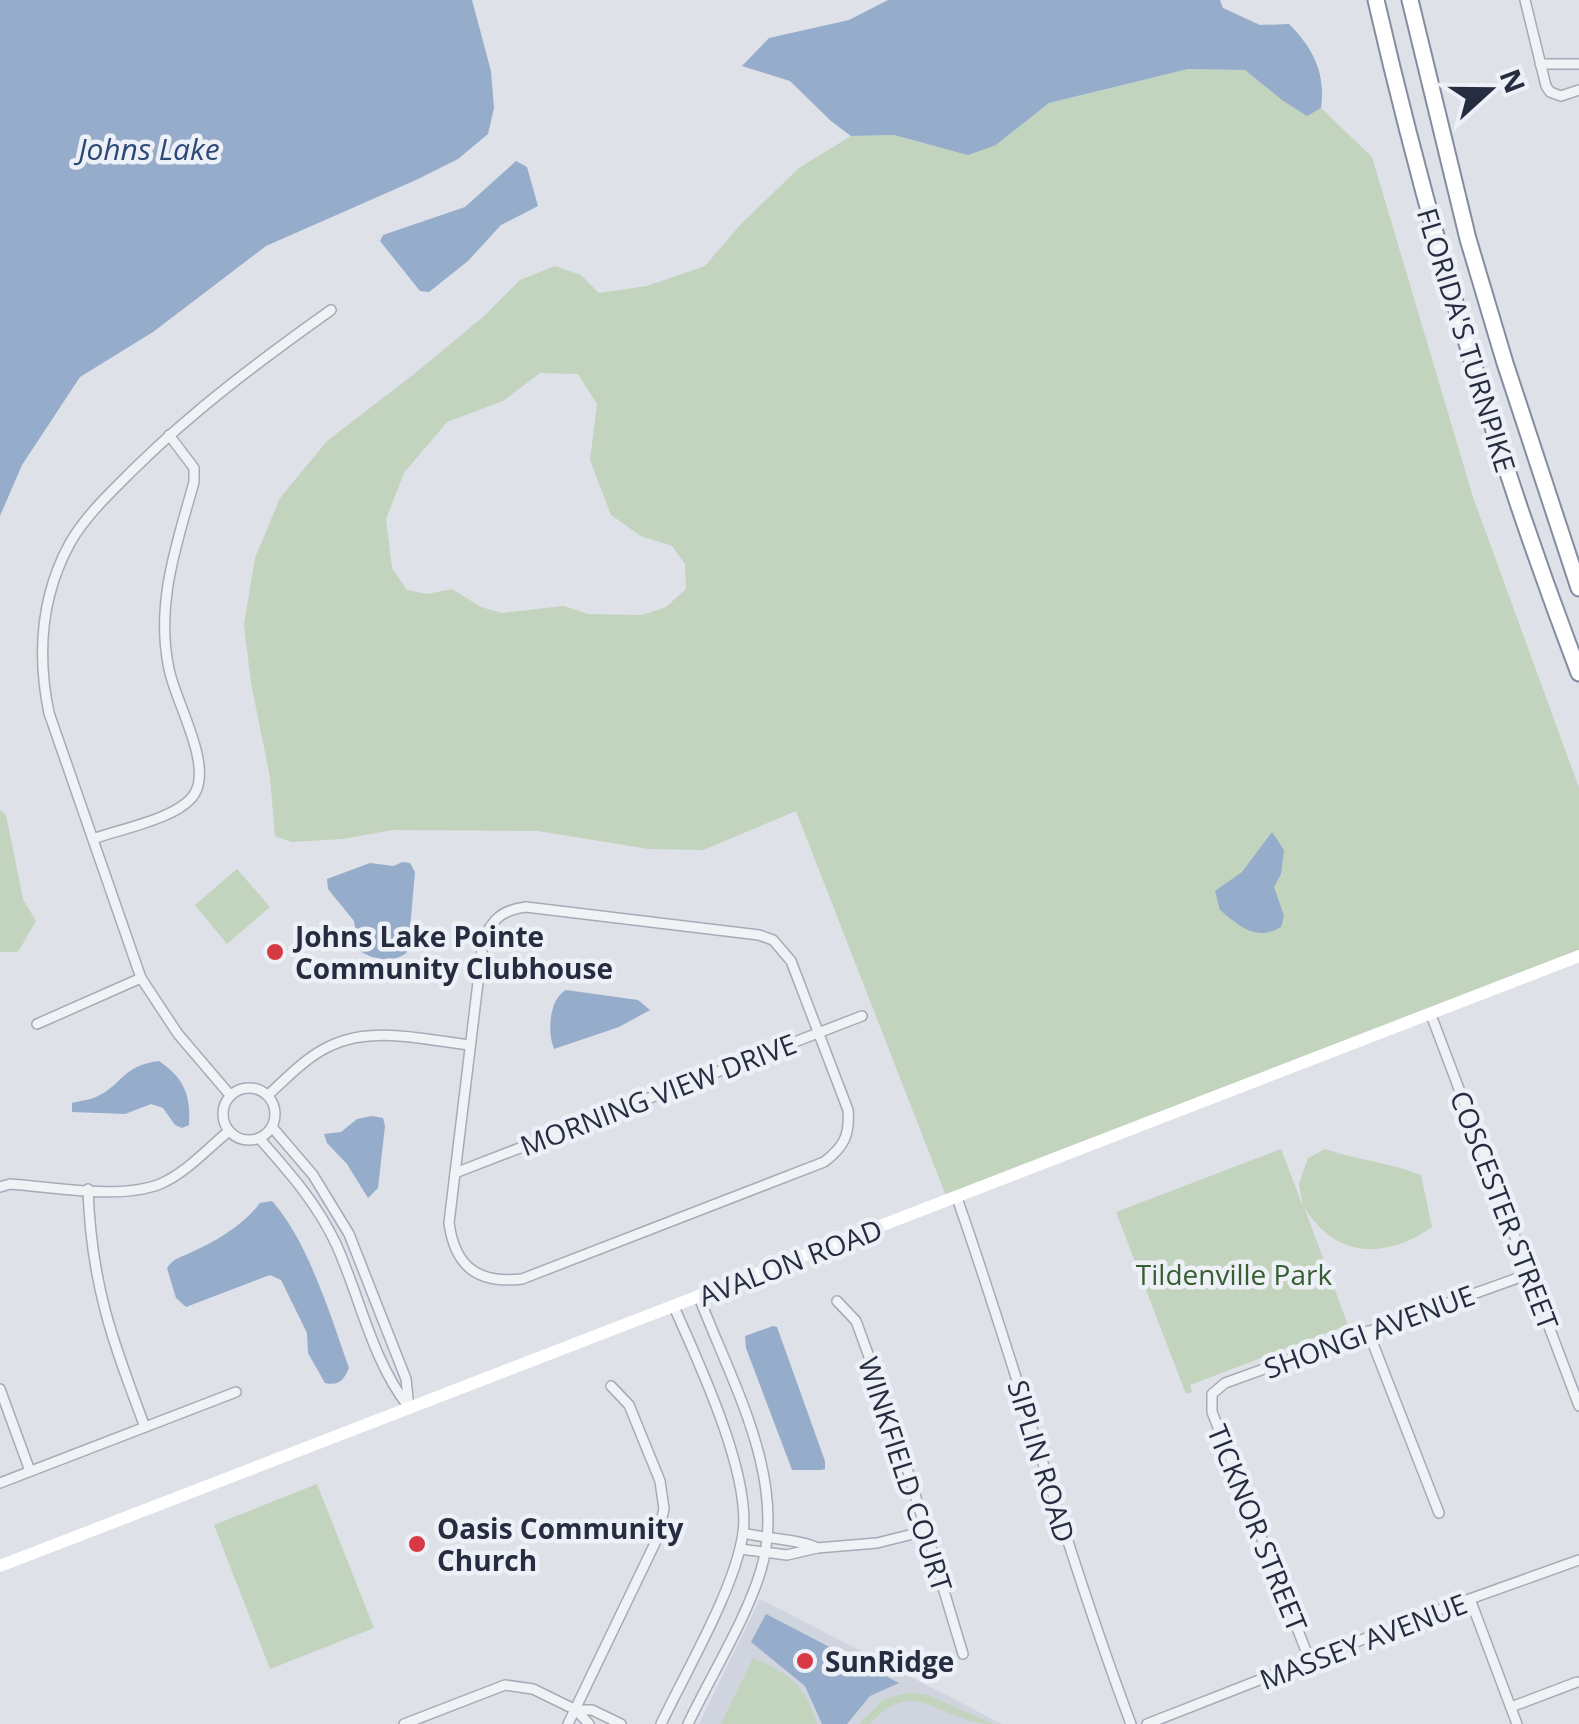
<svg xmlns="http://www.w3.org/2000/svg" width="1579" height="1724" viewBox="0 0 1579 1724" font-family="'Open Sans',sans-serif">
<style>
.built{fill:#cfd4de}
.green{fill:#c2d3be;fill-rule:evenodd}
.water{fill:#96accb}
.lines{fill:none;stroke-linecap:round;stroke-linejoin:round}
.street-casing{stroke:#a7abb6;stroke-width:12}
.highway-casing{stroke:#848da0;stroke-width:19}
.street{stroke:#f1f2f6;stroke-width:9}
.secondary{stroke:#fff;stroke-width:12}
.highway{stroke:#fff;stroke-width:15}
.poi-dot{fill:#d73945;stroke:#edf0f6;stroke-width:4}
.labels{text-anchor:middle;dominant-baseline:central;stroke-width:9;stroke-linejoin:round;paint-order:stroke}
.street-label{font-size:28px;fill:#262d40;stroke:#edf0f6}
.poi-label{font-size:28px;font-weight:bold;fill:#262d40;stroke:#edf0f6;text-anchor:start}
.park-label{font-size:28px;fill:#375d32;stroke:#edf0f6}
.water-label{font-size:30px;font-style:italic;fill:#2d4977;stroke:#edf0f6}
</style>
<rect width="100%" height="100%" fill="#dee1e8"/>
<polygon class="built" points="760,1599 1002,1724 699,1724"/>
<g class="green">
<path d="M1188,69L1245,70L1282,100L1307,115L1321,108L1372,157L1473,497L1579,788V957L948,1201L796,811L703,850L649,849L538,831L392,830L343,839L292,842L275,836L270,777L251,683L244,625L255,558L280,498L327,441L409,378L483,317L520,280L555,266L581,275L599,293L647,286L705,266L740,225L799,168L851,136L894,135L926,144L996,145L1049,103ZM540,373L578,374L597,404L590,460L611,515L641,536L672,546L685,564L686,589L666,607L642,615L588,614L564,606L502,613L481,607L452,589L427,594L407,590L392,568L386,519L404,473L447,422L503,401Z"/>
<polygon points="0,810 6,815 23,899 36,921 18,952 0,952"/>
<polygon points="237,869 270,907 227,944 195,905"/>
<path d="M1281,1149L1303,1207L1299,1184L1308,1158L1325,1149C1358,1160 1387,1162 1421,1175L1432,1227C1385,1260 1335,1258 1304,1207L1348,1325L1190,1385L1192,1392L1186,1394L1116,1212Z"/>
<polygon points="317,1484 374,1628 270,1669 214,1525"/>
<path d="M753,1658C790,1674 805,1685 817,1724H721Z"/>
<path d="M912,1692L928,1695L993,1724C941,1724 915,1673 870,1724H859L884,1699Z"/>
</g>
<g class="water">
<polygon points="0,0 472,0 491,71 494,108 488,134 458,159 416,180 266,246 153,332 80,377 22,465 0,516"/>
<path d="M888,0H1220L1223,8L1260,25L1289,24C1313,48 1326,73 1321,108L1307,116L1282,100L1245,70L1188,69L1049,103L996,145L968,155L894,135L851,136L831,121L790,81L742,66L769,38L849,20Z"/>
<polygon points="516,161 527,167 538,206 501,225 468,261 429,292 420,291 380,241 383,235 465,207"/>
<path d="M1272,832L1284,850L1281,874L1274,887L1284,916L1281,927C1256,942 1239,926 1220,910L1215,891L1242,872Z"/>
<path d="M402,862L410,863L415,872L408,951C397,964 370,960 358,949L354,921L328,889L327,879L370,863L394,866Z"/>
<path d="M566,990L638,1000L650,1010L619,1027L554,1049C547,1032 549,999 566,990Z"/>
<path d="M159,1061C184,1078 191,1095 189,1125L182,1128L175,1125L163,1108L151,1104L125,1114L72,1112V1103C79,1101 89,1100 96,1097C124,1084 121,1066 159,1061Z"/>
<polygon points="372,1116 383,1118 385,1126 378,1188 368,1198 347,1164 327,1143 324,1134 341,1132 357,1119"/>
<path d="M272,1201C308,1241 331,1317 349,1368C343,1381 339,1386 325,1383L308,1353L307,1333L281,1280L270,1275L186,1307L176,1298L167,1268C174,1257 183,1257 194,1251C218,1240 244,1224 260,1203Z"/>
<polygon points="773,1326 777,1327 825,1461 825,1469 821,1470 792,1470 746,1348 745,1336"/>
<polygon points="766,1614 899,1683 870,1696 847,1724 822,1724 805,1686 751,1642"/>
</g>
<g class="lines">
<defs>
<g id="street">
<polyline points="1525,0 1546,86 1550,92 1561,96 1579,90"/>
<polyline points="1540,64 1579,64"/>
<path d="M93,839C120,829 181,818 195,793C212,763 175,701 169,669C155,603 177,544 194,482V468L169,435"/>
<path d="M526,907L759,935L773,940L791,961L848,1110C850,1135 844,1147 824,1162L522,1279C478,1284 455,1267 449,1223L483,941C492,919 502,910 526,907Z"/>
<polyline points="1431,1015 1579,1406"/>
<polyline points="37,1024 141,978"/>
<circle cx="249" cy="1114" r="26"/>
<path d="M230,1095L178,1034L141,978L49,713C37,655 41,596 70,543C86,515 112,491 135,468C195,409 262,359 331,310"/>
<path d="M268,1095C287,1078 306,1057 330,1046C372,1025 426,1040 470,1045"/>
<polyline points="272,1127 313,1175 349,1234 406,1379 409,1408"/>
<path d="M259,1138C288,1171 317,1203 336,1244C360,1297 372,1360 408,1406"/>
<polyline points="455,1173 862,1016"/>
<path d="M0,1187L10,1184C53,1187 120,1200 160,1184C186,1173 207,1149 229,1131"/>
<path d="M88,1189C91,1283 112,1340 145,1427"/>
<path d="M957,1198C1018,1372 1066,1551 1131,1724"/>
<polyline points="837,1301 856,1321 894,1425 963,1654"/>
<polyline points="1368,1331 1439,1513"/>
<polyline points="0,1389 30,1471"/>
<polyline points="0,1483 236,1392"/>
<polyline points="817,1548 877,1543 925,1531"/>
<path d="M740,1549L787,1555L817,1548C806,1540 761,1538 743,1533"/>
<polyline points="1470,1599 1517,1724"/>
<polyline points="1310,1661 1212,1412 1212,1394 1225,1383 1529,1274"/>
<polyline points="1511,1707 1577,1682"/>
<polyline points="576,1710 589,1724"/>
<polyline points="404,1724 505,1685 533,1689 576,1710 592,1710 621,1724"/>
<polyline points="568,1724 657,1539 664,1509 660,1481 629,1405 611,1386"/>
<path d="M661,1724C686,1671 735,1589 743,1533C751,1474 699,1363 674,1307"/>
<path d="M688,1724C710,1677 746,1620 761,1570C788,1479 731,1381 699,1297"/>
<polyline points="1147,1724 1425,1615 1579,1560"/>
</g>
<g id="highway">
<path d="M1376,0C1429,229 1495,453 1579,673"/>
<polyline points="1410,0 1468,239 1505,363 1579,588"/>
</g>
</defs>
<use href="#street" class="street-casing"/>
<use href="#highway" class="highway-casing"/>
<use href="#street" class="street"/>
<polyline class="secondary" points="0,1566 1579,956"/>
<use href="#highway" class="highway"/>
</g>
<g class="poi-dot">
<circle cx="275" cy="952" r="10"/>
<circle cx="417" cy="1544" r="10"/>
<circle cx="805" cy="1661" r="10"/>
</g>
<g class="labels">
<g class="street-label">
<text transform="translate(1467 340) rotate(73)">FLORIDA'S TURNPIKE</text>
<text transform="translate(658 1094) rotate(-21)">MORNING VIEW DRIVE</text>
<text transform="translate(1505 1210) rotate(69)">COSCESTER STREET</text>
<text transform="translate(790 1262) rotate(-21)">AVALON ROAD</text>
<text transform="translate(1369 1331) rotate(-20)">SHONGI AVENUE</text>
<text transform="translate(1042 1461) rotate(73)">SIPLIN ROAD</text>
<text transform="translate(906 1474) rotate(72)">WINKFIELD COURT</text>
<text transform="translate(1258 1528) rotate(68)">TICKNOR STREET</text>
<text transform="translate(1363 1641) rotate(-21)">MASSEY AVENUE</text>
</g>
<g class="poi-label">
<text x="295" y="936">Johns Lake Pointe<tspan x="295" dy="32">Community Clubhouse</tspan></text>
<text x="437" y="1528">Oasis Community<tspan x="437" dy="32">Church</tspan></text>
<text x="825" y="1661">SunRidge</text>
</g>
<g class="park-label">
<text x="1234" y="1274">Tildenville Park</text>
</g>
<g class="water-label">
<text x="149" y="148">Johns Lake</text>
</g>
</g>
<g transform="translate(1489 90) rotate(69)" stroke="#edf0f6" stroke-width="8" paint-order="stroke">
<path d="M0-8L18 38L0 25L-18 38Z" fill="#262d40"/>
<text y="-15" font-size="28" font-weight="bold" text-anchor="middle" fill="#262d40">N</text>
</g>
</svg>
